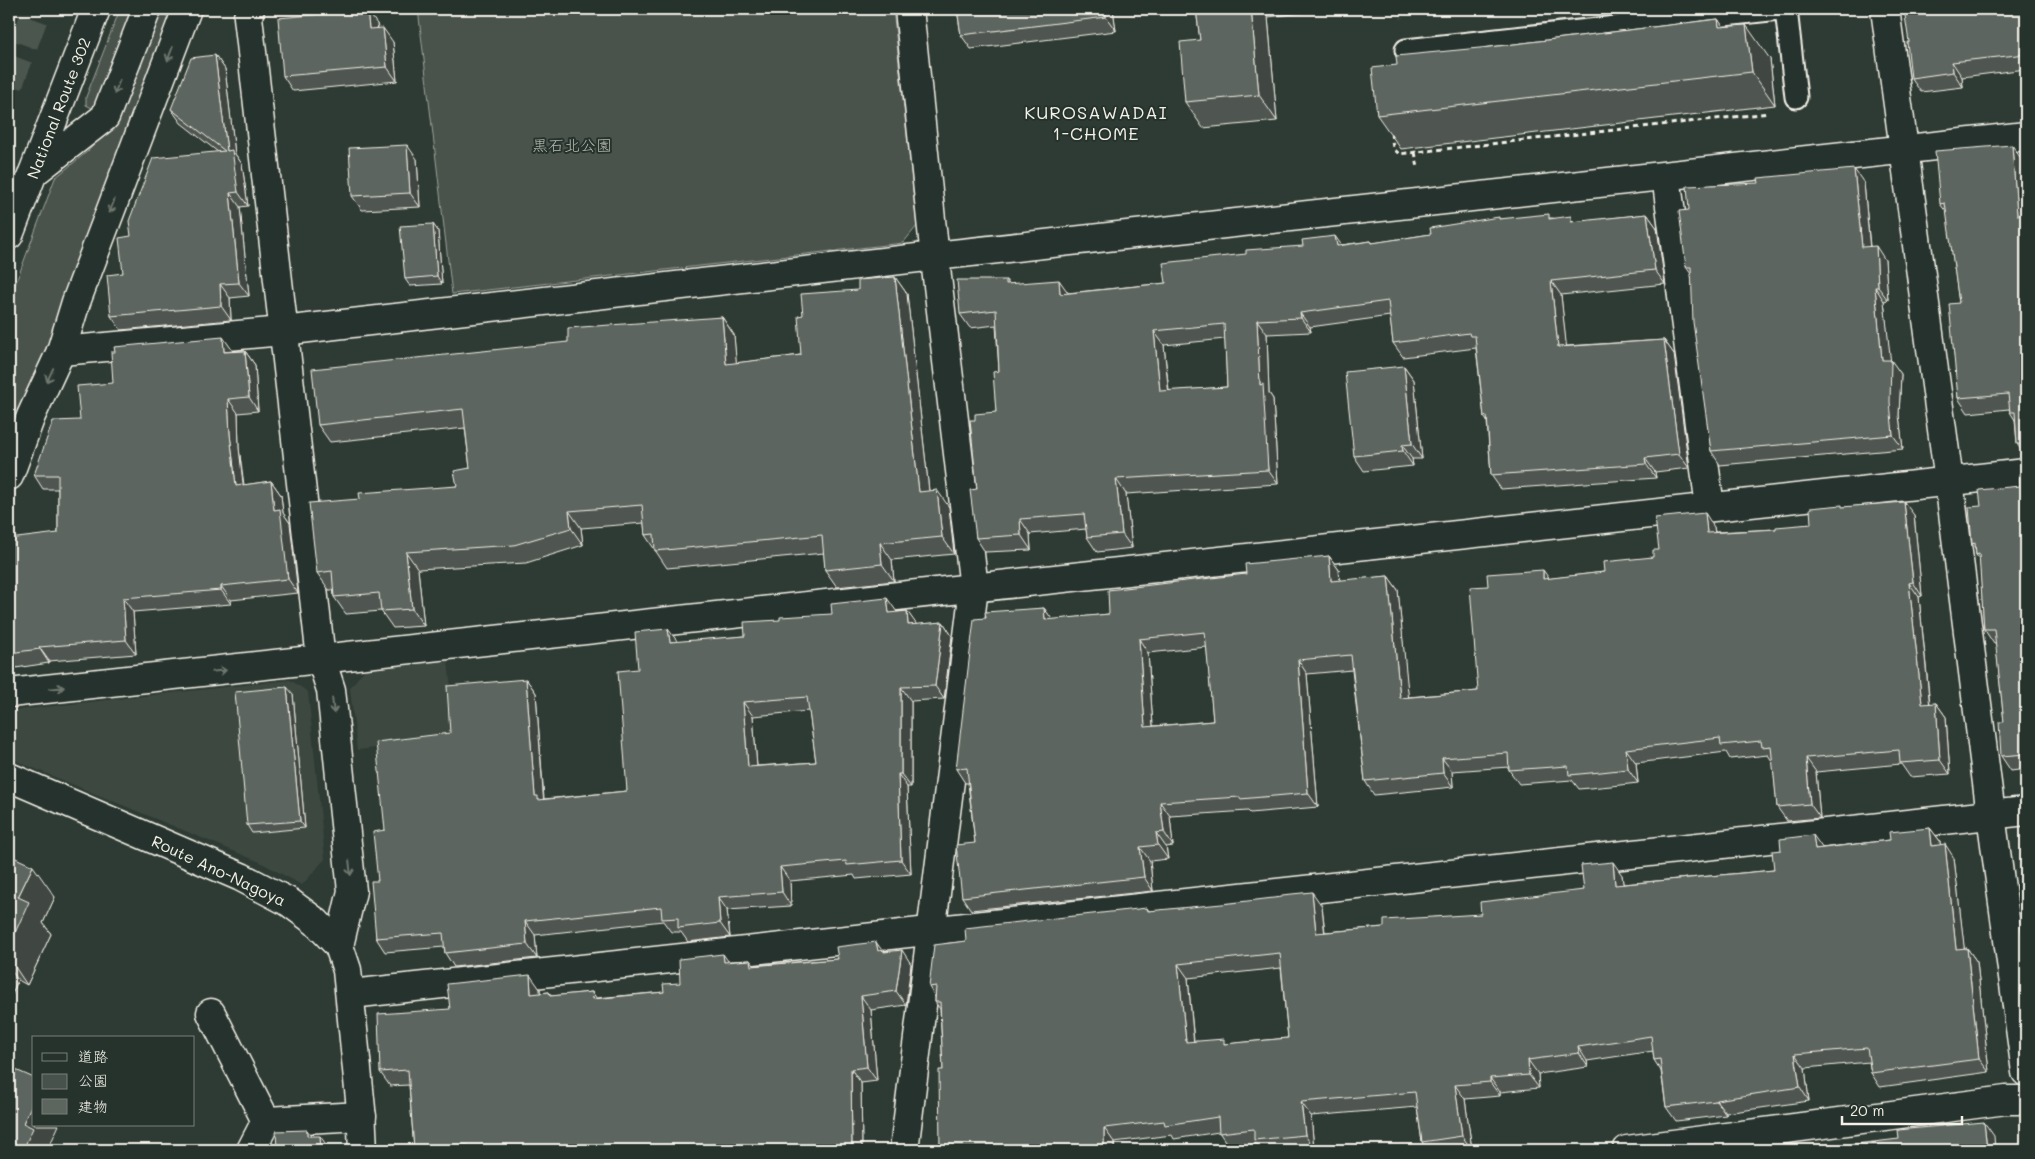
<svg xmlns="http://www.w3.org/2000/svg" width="2035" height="1159" viewBox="0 0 2035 1159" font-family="Mali,'Klee One',sans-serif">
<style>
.built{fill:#3c4841}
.green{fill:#48524c;stroke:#9ea29a}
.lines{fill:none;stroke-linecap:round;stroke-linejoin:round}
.highway-tunnel{stroke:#4c564f;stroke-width:28;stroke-dasharray:28 14;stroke-linecap:butt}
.lane-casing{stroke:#f4f1e8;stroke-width:25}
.street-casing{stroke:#f4f1e8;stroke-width:31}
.secondary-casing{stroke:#f4f1e8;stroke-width:31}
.highway-casing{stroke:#f4f1e8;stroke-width:31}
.path{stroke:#f4f1e8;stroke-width:3;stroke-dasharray:5 4;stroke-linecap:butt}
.lane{stroke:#26332d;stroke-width:21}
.street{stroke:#26332d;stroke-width:28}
.secondary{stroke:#26332d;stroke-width:28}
.highway{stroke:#26332d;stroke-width:28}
.wall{fill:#4f5751;stroke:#f4f1e8;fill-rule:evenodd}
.shaded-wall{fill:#404742;stroke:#f4f1e8}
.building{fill:#5c655e;stroke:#f4f1e8;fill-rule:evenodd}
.oneway{stroke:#6e766e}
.labels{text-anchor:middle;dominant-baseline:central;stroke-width:4;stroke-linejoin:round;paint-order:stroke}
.street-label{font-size:16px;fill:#f4f1e8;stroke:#26332d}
.park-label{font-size:16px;fill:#b8b9b1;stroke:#26332d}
.neighbourhood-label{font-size:18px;letter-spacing:1px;fill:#f4f1e8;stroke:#26332d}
</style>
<rect width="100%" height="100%" fill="#2e3b34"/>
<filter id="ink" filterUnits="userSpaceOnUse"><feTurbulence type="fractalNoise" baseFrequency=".02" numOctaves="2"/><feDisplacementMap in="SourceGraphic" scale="10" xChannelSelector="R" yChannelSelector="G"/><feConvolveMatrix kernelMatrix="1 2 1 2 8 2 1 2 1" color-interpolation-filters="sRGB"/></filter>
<g filter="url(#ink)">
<g class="built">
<polygon points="448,660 456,739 357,750 350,688 364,670"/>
<polygon points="290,680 308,692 325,859 302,885 260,862 9,758 9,711"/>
</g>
<g class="green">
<polygon points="120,9 136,9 98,107 92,108 86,105 86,97"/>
<polygon points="418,9 893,9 917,226 903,243 452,294"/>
<polygon points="159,15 165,15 170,19 9,452 9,301 55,178 88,151 116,121"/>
</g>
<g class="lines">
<polyline class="highway-tunnel" points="9,84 37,9"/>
<defs>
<g id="lane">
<polyline points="1786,9 1796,97"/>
<polyline points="1406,50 1779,9"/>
</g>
<g id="street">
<polyline points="250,9 248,17 321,659 331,690 352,891 339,946"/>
<polyline points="1885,9 1949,481 1991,815 2026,1072"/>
<polyline points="33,173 105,117 147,9"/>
<polyline points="1666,176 1710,507"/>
<polyline points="61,351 283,331 935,256 2026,136"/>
<polyline points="9,476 31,416 61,351 76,302 187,9"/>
<polyline points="9,693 2026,473"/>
<polyline points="351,994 2026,811"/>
<polyline points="211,1013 266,1121"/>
<polyline points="251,1150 266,1121 362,1116"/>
<polyline points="904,1150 974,588 937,277 909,9"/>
<polyline points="1627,1150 2006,1100 2026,1100"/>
</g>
<polyline id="secondary" points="9,777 241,877 289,902 316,922 339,946 347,970 361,1109 363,1150"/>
<polyline id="highway" points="9,235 96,9"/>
</defs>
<use href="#lane" class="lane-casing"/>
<use href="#street" class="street-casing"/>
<use href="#secondary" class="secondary-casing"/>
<use href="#highway" class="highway-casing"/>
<g class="path">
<polyline points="1401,9 1402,18"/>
<polyline points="1391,133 1393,148 1399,154 1769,113"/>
<polyline points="1415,152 1418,168"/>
</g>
<use href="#lane" class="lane"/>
<use href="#street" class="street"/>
<use href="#secondary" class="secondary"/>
<use href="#highway" class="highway"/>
</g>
<g class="wall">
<polygon points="957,9 1113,9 1116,31 971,49 961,35"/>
<polygon points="1196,9 1336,9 1268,17 1277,121 1203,128 1185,102 1200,40"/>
<polygon points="2026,9 2026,69 1962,77 1963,87 1921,92 1911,78"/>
<polygon points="1718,19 1723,27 1770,59 1775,105 1401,149 1377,115 1397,65 1490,47"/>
<polygon points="377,24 378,28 393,42 397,81 293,91 283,76"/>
<polygon points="215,55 225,69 235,154 242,164 248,206 240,207 249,296 230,298 231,320 121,330 111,316 123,273 131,236 218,152 181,123 171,109"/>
<polygon points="417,159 420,207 362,210 352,196"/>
<polygon points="2022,160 2026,214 2026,457 2017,444 2015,420 2010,412 2009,409 1968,413 1958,398 1959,303 1947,213 1940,204"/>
<polygon points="1864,183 1870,246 1885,260 1888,300 1884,301 1890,360 1901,374 1899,415 1903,449 1720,465 1711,451 1691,274 1686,267"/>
<path d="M1647,214L1657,228L1665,284L1561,295L1566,346L1664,340L1674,354L1689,468L1655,472L1656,478L1501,489L1491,475L1487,421L1484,417L1476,348L1403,357L1393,343L1390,316L1310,327L1311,332L1267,334L1269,393L1273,399L1278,484L1126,494L1132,548L1097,552L1087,537L1086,529L1030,534L1031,550L985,552L976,538L977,489L975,420L996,412L999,371L996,325L970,328L960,314L1006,280L1009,284L1067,293L1166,283L1341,245L1371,241L1373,243L1431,234L1500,219L1552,218L1575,222ZM1225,339L1227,387L1169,391L1164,345Z"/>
<polygon points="438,231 442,284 410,286 405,279"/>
<polygon points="895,277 907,294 929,491 949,507 954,554 892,560 894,581 837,587 825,570 824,553 667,568 645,535 644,523 581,528 583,545 526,563 418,569 424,626 393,628 381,611 346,614 334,597 334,590 329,590 317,573 360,499 457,486 470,468 465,428 330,442 318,425 568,342 722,317 734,335 736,363 801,355 803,315 858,290"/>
<polygon points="233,351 245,351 255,365 258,411 238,413 239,448 244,485 271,481 281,495 283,513 290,523 298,593 231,600 231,604 133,612 136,654 49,661 49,663 9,669 9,580 58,533 58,489 43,489 34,475 80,420"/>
<polygon points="1404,366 1414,380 1422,459 1412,459 1413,466 1364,471 1354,456"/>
<polygon points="2026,470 2026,769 2011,771 2001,756 2004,722 1996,644 1994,644 1984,629 1980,560 1976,555 1975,548 1972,544 1981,506 2020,486"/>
<path d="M1844,507L1914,515L1922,596L1919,597L1930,704L1936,703L1946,717L1950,774L1910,777L1901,764L1816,772L1820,818L1787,821L1777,807L1773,760L1772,761L1768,755L1730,759L1726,752L1636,763L1638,783L1611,786L1579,789L1572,780L1519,784L1509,770V767L1452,771L1453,787L1374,795L1365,781L1352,670L1307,674L1318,807L1250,813L1248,811L1170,816L1173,846L1166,847L1168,859L1150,861L1153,891L971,910L962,897L975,843L968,783H965L956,769L986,618L1044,608L1052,620L1109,614L1246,574L1329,556L1339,570L1340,581L1388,576L1398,590L1408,697L1478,691L1488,586L1604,572L1653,557L1659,550L1714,527L1715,532L1776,529L1811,524ZM1207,647L1213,721L1153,726L1148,653Z"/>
<path d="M907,611L916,625L943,622L952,636L944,699L911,701V787H907L911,874L856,879L854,875L790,881L791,906L727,910L730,937L688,942L681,932H671L663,921L535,935L537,958L454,967L445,953L444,947L385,952L376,938L378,881L385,830L450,733L526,679L536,693L544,799L627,791L638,669L677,642L745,636L780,620ZM809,711L816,762L757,766L753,716Z"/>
<polygon points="293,694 305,828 252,833 247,825"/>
<path d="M1930,828L1940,841V845L1954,858L1964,948H1967L1977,962L1989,1072L1880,1087L1871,1073L1869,1062L1805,1068L1809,1101L1726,1113V1115L1676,1121L1666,1107L1661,1071L1654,1060L1653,1051L1587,1061L1588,1067L1538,1074L1539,1088L1500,1092V1096L1465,1099L1472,1150H1427L1422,1142L1417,1107L1311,1116L1314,1149L1299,1150H1261L1257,1144L1229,1147L1219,1132L1174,1139L1172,1135L1114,1142V1150H918L940,1148L943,1070L940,1009L935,1002V997L929,987L966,941L1147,908L1149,911L1322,906L1325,932L1384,927L1481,914L1584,890L1622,875L1623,884L1774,870L1822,848L1890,840ZM1281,968L1288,1038L1227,1044L1194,1041L1188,978Z"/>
<polygon points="9,855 55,897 43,923 51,934 27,985 18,980 9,1001"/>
<polygon points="882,950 911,964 906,1005 871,1010 877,1081 861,1083 862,1150 415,1150 414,1149 409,1085 390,1086 380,1072 450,1009 540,989 540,993 549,992 552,996 592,992 596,998 664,992 680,983 728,961 750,960 754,965 838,959"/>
</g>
<g class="shaded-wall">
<polygon points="1105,9 1113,9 1116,31 1106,17"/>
<polygon points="1251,9 1263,9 1268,17 1277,121 1259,95"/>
<polygon points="367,10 377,24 379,43 369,29"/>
<polygon points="1718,19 1741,53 1719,27"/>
<polygon points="1746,25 1770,59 1775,105 1752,72"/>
<polygon points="383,28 393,42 397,81 387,67"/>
<polygon points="215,55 225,69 235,154 242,164 248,206 238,192 227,151"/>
<polygon points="1952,62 1962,77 1963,87 1953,72"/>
<polygon points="407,145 417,159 420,207 410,193"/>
<polygon points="2012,145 2022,160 2026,222 2017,215"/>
<polygon points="1854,169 1864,183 1871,261 1862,247"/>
<polygon points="230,193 240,207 249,296 239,283"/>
<polygon points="1647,214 1657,228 1665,284 1655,270"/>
<polygon points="433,224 438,231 442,284 437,276"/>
<polygon points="1335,236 1345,250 1337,246"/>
<polygon points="1876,246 1885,260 1888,300 1878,287"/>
<polygon points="895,277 907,294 931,509 919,492"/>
<polygon points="1059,280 1069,294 1060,294"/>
<polygon points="1551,281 1561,295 1568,361 1558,347"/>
<polygon points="220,284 230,298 231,320 221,306"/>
<polygon points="1875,287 1884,301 1891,364 1891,360 1901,374 1899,415 1903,449 1893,435 1882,360"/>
<polygon points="1300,313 1310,327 1311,332 1301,318"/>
<polygon points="722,317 734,335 738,381 726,364"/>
<polygon points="1257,320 1267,334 1269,393 1273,399 1278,484 1268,470 1260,385"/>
<polygon points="1154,331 1164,345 1170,406 1160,391"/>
<polygon points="223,337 233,351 224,352"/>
<polygon points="1664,340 1674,354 1689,468 1679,454"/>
<polygon points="245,351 255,365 258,411 249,397"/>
<polygon points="1404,366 1414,380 1422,459 1412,444"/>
<polygon points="228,399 238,413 239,448 245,500 236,486 230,434"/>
<polygon points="1402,445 1412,459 1413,466 1403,451"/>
<polygon points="1645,458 1655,472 1656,478 1646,464"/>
<polygon points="1116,479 1126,494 1132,548 1122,534"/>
<polygon points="271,481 281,495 283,513 290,523 298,593 288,579 274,510"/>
<polygon points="937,490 949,507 954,554 942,537"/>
<polygon points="1904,502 1914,515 1922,596 1913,582"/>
<polygon points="569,511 581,528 583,545 571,528"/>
<polygon points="1705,513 1714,527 1717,547 1707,533"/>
<polygon points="1020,519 1030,534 1031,550 1021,535"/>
<polygon points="880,543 892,560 894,581 882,564"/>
<polygon points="406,552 418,569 424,626 412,609"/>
<polygon points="1329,556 1339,570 1341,595 1331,581"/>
<polygon points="1543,570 1553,584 1543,579"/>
<polygon points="1388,576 1398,590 1410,712 1400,698"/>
<polygon points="1909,583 1919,597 1931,718 1922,704"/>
<polygon points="221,586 231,600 231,604 221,590"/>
<polygon points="123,598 133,612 136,654 126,640"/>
<polygon points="887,598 897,612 898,627 889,613"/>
<polygon points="1044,608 1054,622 1045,620"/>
<polygon points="907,611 917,625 908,625"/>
<polygon points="943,622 952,636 944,699 935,686"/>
<polygon points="668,629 678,642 670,642"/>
<polygon points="1139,639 1148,653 1154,741 1145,727"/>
<polygon points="39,647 49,661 49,663 40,649"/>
<polygon points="1298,660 1307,674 1318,807 1308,793"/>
<polygon points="526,679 536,693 544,806 535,796"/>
<polygon points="287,687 293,694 305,828 300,821"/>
<polygon points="901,687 911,701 911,787 901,774"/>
<polygon points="743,702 753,716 758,780 748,767"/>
<polygon points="1936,703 1946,717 1950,774 1940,760"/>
<polygon points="1626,749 1636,763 1638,783 1628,769"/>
<polygon points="1442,758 1452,771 1453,787 1443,773"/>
<polygon points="1806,758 1816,772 1820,818 1810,804"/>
<polygon points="898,774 907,787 911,874 901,860"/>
<polygon points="1160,802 1170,816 1173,846 1164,832"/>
<polygon points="1930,828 1940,841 1942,859 1932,846"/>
<polygon points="1156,833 1166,847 1168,859 1158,845"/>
<polygon points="1813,835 1823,849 1815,849"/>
<polygon points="1945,844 1954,858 1966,963 1956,949"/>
<polygon points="1140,847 1150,861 1153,891 1144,877"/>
<polygon points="1613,862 1622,875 1625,899 1615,885"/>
<polygon points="33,866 55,897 43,923 51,934 27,985 9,958 9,946 18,897"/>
<polygon points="780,867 790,881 791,906 782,892"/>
<polygon points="1312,892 1322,906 1326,947 1316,933"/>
<polygon points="718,897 727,910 730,937 720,923"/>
<polygon points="525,921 535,935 537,958 527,944"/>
<polygon points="876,942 886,956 878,951"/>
<polygon points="1967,948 1977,962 1989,1072 1979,1059"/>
<polygon points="902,950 911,964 906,1005 896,991"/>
<polygon points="723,954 733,968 724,962"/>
<polygon points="1178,964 1188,978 1195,1056 1186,1042"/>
<polygon points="9,967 18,980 9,1001"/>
<polygon points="530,975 540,989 541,1008 531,994"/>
<polygon points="592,992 602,1006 593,999"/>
<polygon points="861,996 871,1010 877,1081 867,1067"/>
<polygon points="1578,1047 1587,1061 1588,1067 1579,1053"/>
<polygon points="1795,1054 1805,1068 1809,1101 1800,1087"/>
<polygon points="1528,1060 1538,1074 1539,1088 1529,1075"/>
<polygon points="851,1069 861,1083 862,1150 852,1150"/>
<polygon points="1490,1078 1500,1092 1500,1096 1490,1082"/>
<polygon points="1455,1085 1465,1099 1472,1150 1462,1136"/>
<polygon points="34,1100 34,1125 59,1125 48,1149 49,1150 23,1150 23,1123"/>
<polygon points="1716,1100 1726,1113 1726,1115 1716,1101"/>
<polygon points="1301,1102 1311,1116 1314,1149 1305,1135"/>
<polygon points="1984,1122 1994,1136 1995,1150 1987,1150"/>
<polygon points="1104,1128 1114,1142 1114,1150 1104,1150"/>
<polygon points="307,1130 317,1144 307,1136"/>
<polygon points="320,1136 330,1150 321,1150"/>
</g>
<g class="building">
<polygon points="957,9 1105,9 1106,17 961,35"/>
<polygon points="1196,9 1251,9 1259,95 1185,102 1180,42 1200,40"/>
<polygon points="1904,9 2026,9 2026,54 1952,62 1953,72 1911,78 1907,42 1909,42"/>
<polygon points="367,10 369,29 383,28 387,67 283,76 278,18"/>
<polygon points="1718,19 1719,27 1746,25 1752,72 1377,115 1372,68 1397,65 1396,56 1490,47"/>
<polygon points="215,55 227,151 232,150 238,192 230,193 239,283 220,284 221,306 111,316 107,275 123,273 119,238 131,236 129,221 153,158 225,151 171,109 191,58"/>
<polygon points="407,145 410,193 352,196 349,148"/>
<polygon points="2012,145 2017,215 2026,214 2026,448 2023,445 2017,444 2015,412 2010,412 2008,394 1958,398 1949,304 1959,303 1945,203 1940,204 1935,151"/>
<polygon points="1854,169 1862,247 1876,246 1878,287 1875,287 1882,360 1891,360 1890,402 1893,435 1711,451 1693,322 1691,267 1686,267 1679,211 1689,210 1687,186 1759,183 1758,178"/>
<path d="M1549,214V219L1571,216V222L1647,214L1655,270L1551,281L1558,347L1664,340L1679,454L1645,458L1646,464L1491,475L1487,416L1484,417L1475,336H1470L1469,333L1393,343L1388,301L1300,313L1301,318L1257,320L1260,385L1263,384L1268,470L1116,479L1122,534L1087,537L1084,514L1020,519L1021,535L976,538L970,490L977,489L970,420H975V414L996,412L993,372L999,371L996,310L960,314L957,280H1006V284L1059,280L1060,294L1166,283L1163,263L1246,254V250L1303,246L1302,240L1335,236L1337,246L1371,241L1372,243L1431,234L1430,228L1499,217V219ZM1224,324L1227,387L1160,391L1154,331Z"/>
<polygon points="433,224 437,276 405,279 400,226"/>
<polygon points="895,277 919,492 937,490 942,537 880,543 882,564 825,570 822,535 655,551 654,534 645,535 642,505 569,511 571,528 514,545 406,552 412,609 381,611 379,593 334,597 332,571 317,573 309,503 360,499 359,493 457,486 454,471 470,468 463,409 318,425 312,369 568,342 568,328 722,317 726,364 801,355 798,316 803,315 801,294 858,290 858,280"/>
<polygon points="223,337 224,352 245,351 249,397 228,399 230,434 236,486 271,481 274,510 280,509 288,579 221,586 221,590 123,598 126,640 39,647 40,649 9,653 9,539 58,533 58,475 34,475 53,421 80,420 77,386 113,383 111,352 115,352 114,347"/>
<polygon points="1404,366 1412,444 1402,445 1403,451 1354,456 1345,372"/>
<polygon points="2026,470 2026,754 2001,756 1999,722 2004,722 1994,629 1984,629 1979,554 1976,555 1975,543 1972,544 1969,507 1981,506 1979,490 2020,486 2019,474"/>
<path d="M1904,502L1913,582L1909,583L1922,704L1936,703L1940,760L1900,763L1899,750L1806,758L1810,804L1777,807L1771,746L1762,747L1761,741L1721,745L1720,738L1626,749L1628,769L1601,772L1569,775L1568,766L1509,770L1508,753L1442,758L1443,773L1365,781L1351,655L1298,660L1308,793L1240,799V797L1160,802L1164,832L1156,833L1158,845L1140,847L1144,877L962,897L956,845L975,843L967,768L956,769L974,619L986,618L985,612L1044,608L1045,620L1109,614L1108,590L1246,574L1245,564L1329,556L1331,581L1388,576L1400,698L1478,691L1470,587L1488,586L1487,574L1543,570V579L1604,572L1603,562L1653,557V550H1659L1655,518L1705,513L1707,533L1776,529V527L1811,524L1810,508L1842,505V507ZM1205,632L1213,721L1145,727L1139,639Z"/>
<path d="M887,598L889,613L907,611L908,625L943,622L935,686L901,687V774H898L901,860L847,865L846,861L780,867L782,892L718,897L720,923L678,928V918L662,919L661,907L525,921L527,944L445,953L443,933L376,938L371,881H378L373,832L385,830L376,742L450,733L447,686L526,679L535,796H538V800L627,791L618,671L638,669L635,632L668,629L670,642L745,636L744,622L780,620V617L832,614L831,604ZM807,697L816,762L748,767L743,702Z"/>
<polygon points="287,687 300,821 247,825 235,692"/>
<path d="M1930,828L1932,846L1945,844L1956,949L1967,948L1979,1059L1871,1073L1867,1048L1795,1054L1800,1087L1716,1100V1101L1666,1107L1660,1059L1654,1060L1651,1036L1578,1047L1579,1053L1528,1060L1529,1075L1490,1078V1082L1455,1085L1462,1136L1422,1142L1415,1092L1301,1102L1305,1135L1254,1140V1129L1219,1133L1218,1117L1165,1125L1164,1121L1104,1128V1150H918V1145L940,1148L939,1070H943L940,1002H935L936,986L929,987L934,945L966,941L965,928L1147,908L1148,911L1222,904L1282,897V895L1312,892L1316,933L1384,927V920L1481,914L1480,902L1584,890L1581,865L1613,862L1615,885L1774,870L1772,851L1781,850L1780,839L1813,835L1815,849L1890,840L1889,832ZM1280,953L1288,1038L1224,1044V1039L1186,1042L1178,964Z"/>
<polygon points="9,855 33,866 18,897 29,902 9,946"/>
<polygon points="876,942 878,951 884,950 884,952 902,950 896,991 861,996 867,1067 851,1069 852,1150 468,1150 468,1145 414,1149 408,1070 380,1072 378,1014 450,1009 447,984 530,975 531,994 549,992 550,996 592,992 593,999 664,992 663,984 680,983 679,959 723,954 724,962 750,960 751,966 838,959 836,947"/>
<polygon points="9,1067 34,1078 34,1100 23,1123 33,1128 23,1150 9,1150"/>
<polygon points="1984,1122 1987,1150 1805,1150 1899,1139 1898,1130"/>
<polygon points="307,1130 307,1136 320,1136 321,1150 277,1150 276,1131"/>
</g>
<defs><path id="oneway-shaft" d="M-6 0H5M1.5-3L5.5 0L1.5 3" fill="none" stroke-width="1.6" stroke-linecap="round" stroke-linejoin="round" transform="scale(1.25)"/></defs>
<g class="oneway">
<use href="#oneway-shaft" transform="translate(170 54) rotate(111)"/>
<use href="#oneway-shaft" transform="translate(117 87) rotate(111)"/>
<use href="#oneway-shaft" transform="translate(112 206) rotate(111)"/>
<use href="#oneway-shaft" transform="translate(50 375) rotate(115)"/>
<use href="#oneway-shaft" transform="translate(219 671) rotate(-6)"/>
<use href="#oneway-shaft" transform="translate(57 688) rotate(-6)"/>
<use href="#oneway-shaft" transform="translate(333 706) rotate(84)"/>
<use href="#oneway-shaft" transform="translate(350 868) rotate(84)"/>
</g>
</g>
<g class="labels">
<g class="street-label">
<text transform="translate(58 108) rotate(-69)">National Route 302</text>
<text transform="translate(219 870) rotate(25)">Route Ano-Nagoya</text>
</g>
<g class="park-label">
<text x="572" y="144">黒石北公園</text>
</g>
<g class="neighbourhood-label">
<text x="1096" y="112">KUROSAWADAI<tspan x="1096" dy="21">1-CHOME</tspan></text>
</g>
</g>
<rect width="2035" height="1159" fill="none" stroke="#26332d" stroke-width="30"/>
<rect x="15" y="15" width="2005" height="1129" fill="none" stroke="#f4f1e8" stroke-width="2" filter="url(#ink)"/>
<rect x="32" y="1036" width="162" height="90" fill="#26332d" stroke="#787f78"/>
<rect x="42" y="1053" width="25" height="8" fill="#26332d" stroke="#787f78"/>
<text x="78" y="1062" font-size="15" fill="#f4f1e8">道路</text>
<rect x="42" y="1074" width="25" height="15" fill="#48524c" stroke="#787f78"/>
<text x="78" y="1086" font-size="15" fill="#f4f1e8">公園</text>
<rect x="42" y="1099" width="25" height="15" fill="#5c655e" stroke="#787f78"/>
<text x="78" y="1112" font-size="15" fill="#f4f1e8">建物</text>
<path d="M1842 1116v8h120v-8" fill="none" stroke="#f4f1e8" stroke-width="2.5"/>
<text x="1850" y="1116" font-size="15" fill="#f4f1e8" stroke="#26332d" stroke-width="4" paint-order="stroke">20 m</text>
</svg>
